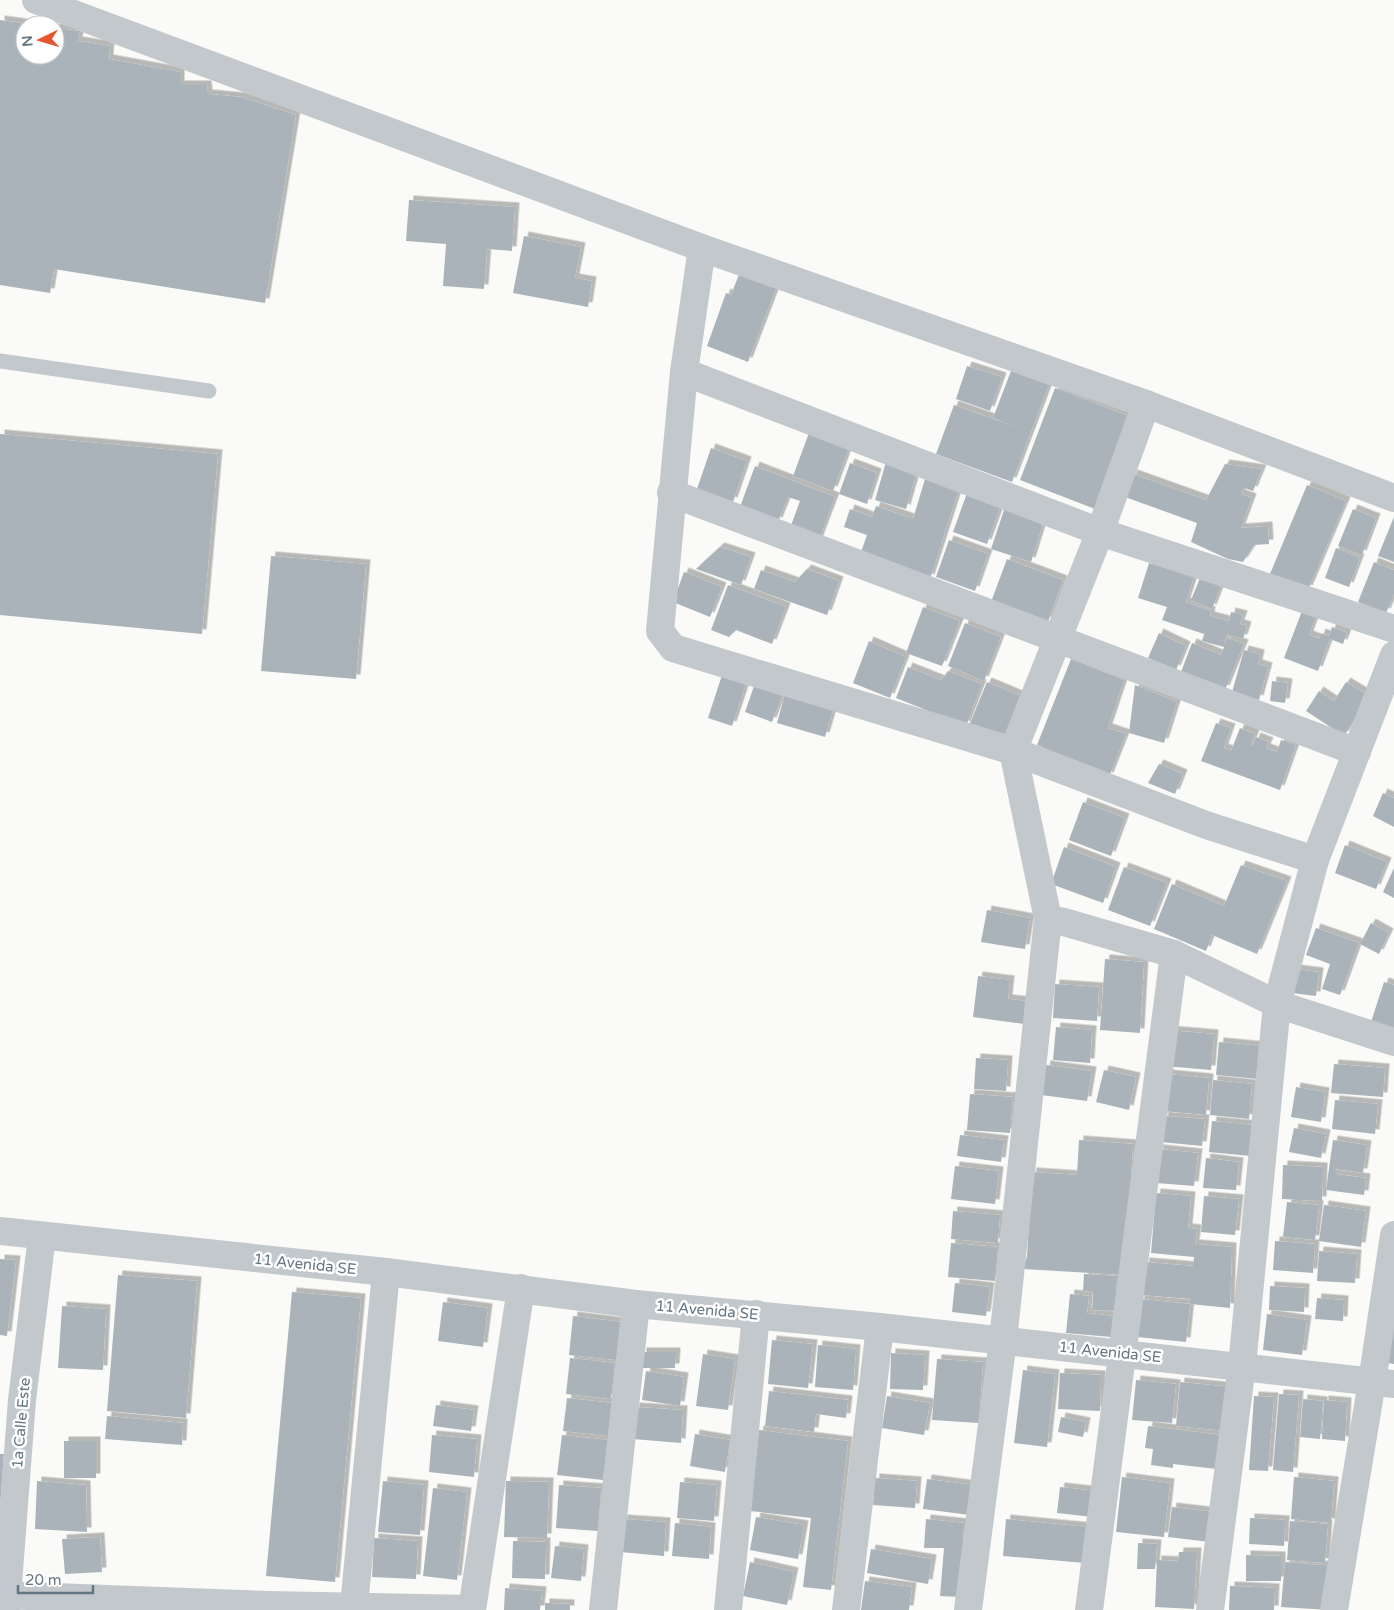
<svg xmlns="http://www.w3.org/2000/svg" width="1394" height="1610" viewBox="0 0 1394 1610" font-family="'Varela Round',sans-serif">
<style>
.building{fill:#aab3b9;filter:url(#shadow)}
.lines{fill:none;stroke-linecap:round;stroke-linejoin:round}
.service{stroke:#c3c8cc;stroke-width:15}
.minor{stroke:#c3c8cc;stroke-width:28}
.labels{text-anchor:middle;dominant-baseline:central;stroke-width:5;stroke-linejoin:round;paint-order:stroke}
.street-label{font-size:15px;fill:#657683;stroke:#fff}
</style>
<defs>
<filter id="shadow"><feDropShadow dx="4.5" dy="-4.5" stdDeviation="0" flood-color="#0004"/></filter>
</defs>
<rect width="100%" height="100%" fill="#fafaf8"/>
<g class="building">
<polygon points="0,20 29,24 25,25 25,55 55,55 55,28 80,31 78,41 110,46 109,59 180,72 180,85 207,85 208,94 241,97 296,115 265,303 54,269 50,293 0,285"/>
<polygon points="409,200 515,207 512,251 487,249 484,289 443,286 446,244 406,241"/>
<polygon points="524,236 581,247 575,278 592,281 588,307 513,293"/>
<polygon points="740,272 777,286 748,362 707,346 726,293 731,295"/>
<polygon points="967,366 1002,377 990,411 956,399"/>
<polygon points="1011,371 1049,385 1012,482 936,454 954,405 1016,427 993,418"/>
<polygon points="1055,388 1131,417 1095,509 1020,480"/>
<polygon points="809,433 849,448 833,491 793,476"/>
<polygon points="0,434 218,454 202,634 0,615"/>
<polygon points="711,448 747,461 733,502 697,489"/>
<polygon points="886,462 917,471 906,509 875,500"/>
<polygon points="850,463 877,473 867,504 839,494"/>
<polygon points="1225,464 1262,469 1253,491 1244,488 1241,494 1252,498 1241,528 1268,526 1269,544 1254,545 1243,562 1228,559 1191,542 1197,523 1125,497 1133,474 1206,500"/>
<polygon points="755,466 835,497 818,542 789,531 800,501 788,497 778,522 740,507"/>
<polygon points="925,479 959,489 930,579 860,555 867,535 844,527 850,509 872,517 876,506 913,519"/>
<polygon points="1307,485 1346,501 1308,590 1270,574"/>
<polygon points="967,493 1001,505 987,544 953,532"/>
<polygon points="1005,507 1044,520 1031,562 991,549"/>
<polygon points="1353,509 1376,518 1362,555 1338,546"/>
<polygon points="1394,517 1394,562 1378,556"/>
<polygon points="949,540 988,554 975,591 936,577"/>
<polygon points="720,547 751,557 741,585 696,569"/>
<polygon points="1336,548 1360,558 1349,587 1325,578"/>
<polygon points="271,556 366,564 356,679 261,671"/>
<polygon points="1007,559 1063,580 1048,622 991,602"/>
<polygon points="1374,562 1394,570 1394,594 1386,613 1358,602"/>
<polygon points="1149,563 1194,577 1186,602 1211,611 1210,616 1229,621 1231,612 1243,615 1240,624 1247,626 1243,639 1227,635 1224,645 1227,638 1244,644 1225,690 1181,672 1192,643 1221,655 1224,647 1202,641 1206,628 1204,634 1162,620 1167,607 1138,598"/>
<polygon points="807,569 839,581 827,615 754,589 761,570 795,582"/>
<polygon points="684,572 722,587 710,617 673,602"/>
<polygon points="1200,578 1221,586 1212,609 1191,600"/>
<polygon points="728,585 786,607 772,644 736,630 729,637 711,630"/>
<polygon points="923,607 960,621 942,666 906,653"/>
<polygon points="1302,611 1316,616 1309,635 1319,639 1321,633 1329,636 1332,627 1347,633 1343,644 1330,639 1318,671 1284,658"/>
<polygon points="965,623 1001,637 984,681 948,666"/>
<polygon points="1159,633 1186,646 1176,670 1148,658"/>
<polygon points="869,641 906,657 890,698 853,683"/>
<polygon points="1244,650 1260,654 1258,664 1268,667 1259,700 1232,692"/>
<polygon points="1071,659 1124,680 1108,728 1126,734 1109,777 1037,745"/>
<polygon points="908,667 941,680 948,671 982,684 966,726 896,698"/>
<polygon points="723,672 747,681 732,726 708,718"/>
<polygon points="1272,681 1288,683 1285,703 1270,701"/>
<polygon points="987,682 1028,699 1010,745 968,728"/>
<polygon points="1346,682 1369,696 1344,736 1306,711 1319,691 1334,701"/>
<polygon points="1135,685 1177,702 1164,743 1129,733"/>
<polygon points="754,686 782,696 772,722 745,712"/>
<polygon points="787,686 836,700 825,737 777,723"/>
<polygon points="1216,723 1231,728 1224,748 1231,751 1240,728 1255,734 1251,744 1253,745 1256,737 1269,742 1266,748 1277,752 1281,740 1296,745 1280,790 1201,761"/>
<polygon points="1159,764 1183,774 1175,794 1148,783"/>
<polygon points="1383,793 1394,798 1394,827 1373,816"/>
<polygon points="1083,802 1125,818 1111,856 1069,840"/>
<polygon points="1345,845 1387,862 1376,889 1335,873"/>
<polygon points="1064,847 1116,867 1103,903 1051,884"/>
<polygon points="1241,865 1287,881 1257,954 1212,935 1206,951 1154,929 1172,884 1224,906"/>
<polygon points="1124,867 1167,883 1150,926 1108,910"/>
<polygon points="1394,868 1394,898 1383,892"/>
<polygon points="987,910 1030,918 1025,949 981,942"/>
<polygon points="1371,923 1389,933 1379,954 1360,944"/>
<polygon points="1316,928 1359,943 1340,995 1322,989 1330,964 1306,955"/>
<polygon points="1105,959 1144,962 1140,1033 1100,1030"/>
<polygon points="1295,969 1319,972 1316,996 1292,993"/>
<polygon points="978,976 1010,980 1008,999 1027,1001 1024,1024 973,1017"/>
<polygon points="1384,982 1394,985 1394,1033 1370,1025"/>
<polygon points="1055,984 1099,987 1097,1021 1053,1018"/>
<polygon points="1056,1027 1092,1030 1090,1063 1053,1060"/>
<polygon points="1167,1030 1214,1034 1211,1070 1164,1066"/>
<polygon points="1219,1042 1262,1046 1258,1079 1216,1075"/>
<polygon points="976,1058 1008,1060 1006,1091 974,1089"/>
<polygon points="1334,1064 1385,1068 1383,1097 1331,1093"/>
<polygon points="1046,1065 1092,1071 1087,1101 1041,1095"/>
<polygon points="1104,1070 1136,1077 1129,1110 1096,1102"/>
<polygon points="1166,1074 1209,1078 1206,1115 1162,1111"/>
<polygon points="1213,1080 1252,1084 1249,1119 1210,1115"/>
<polygon points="1296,1087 1325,1092 1321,1122 1291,1117"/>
<polygon points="970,1094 1013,1097 1010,1133 967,1130"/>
<polygon points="1335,1100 1378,1104 1375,1134 1332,1129"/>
<polygon points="1164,1116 1205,1119 1202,1146 1161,1142"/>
<polygon points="1212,1121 1254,1125 1251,1156 1209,1152"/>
<polygon points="1294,1128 1326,1134 1321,1158 1289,1152"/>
<polygon points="960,1135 1004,1140 1001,1162 957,1156"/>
<polygon points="1079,1140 1133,1144 1125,1275 1023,1269 1027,1256 1032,1172 1077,1175"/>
<polygon points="1333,1140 1367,1145 1363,1173 1335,1169 1335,1174 1366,1178 1364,1195 1326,1190"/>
<polygon points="1159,1149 1198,1153 1194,1186 1156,1183"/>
<polygon points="1206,1158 1239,1162 1236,1190 1203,1188"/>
<polygon points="1283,1165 1323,1167 1322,1201 1282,1199"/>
<polygon points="955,1166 999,1171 995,1204 951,1199"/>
<polygon points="1156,1193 1191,1196 1188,1228 1197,1229 1195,1244 1232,1247 1230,1308 1190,1304 1190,1299 1142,1295 1145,1262 1193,1266 1194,1257 1151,1253"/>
<polygon points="1204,1196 1239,1199 1235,1235 1201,1232"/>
<polygon points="1287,1202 1319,1205 1315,1240 1283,1237"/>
<polygon points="1324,1205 1366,1211 1361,1247 1319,1241"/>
<polygon points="953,1211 1000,1215 998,1243 951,1239"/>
<polygon points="1275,1241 1315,1244 1313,1273 1273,1270"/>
<polygon points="951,1243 998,1247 995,1281 948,1277"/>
<polygon points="1319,1251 1357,1254 1355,1283 1317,1281"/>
<polygon points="0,1259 16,1260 7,1336 0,1335"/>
<polygon points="1084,1274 1117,1276 1115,1311 1092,1310 1093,1292 1083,1291"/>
<polygon points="118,1275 197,1281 186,1418 107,1411"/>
<polygon points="955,1283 990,1287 986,1316 952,1312"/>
<polygon points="1270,1286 1305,1288 1304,1312 1269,1310"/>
<polygon points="292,1292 361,1298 335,1582 266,1576"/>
<polygon points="1070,1294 1089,1296 1087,1313 1113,1316 1111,1337 1066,1333"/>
<polygon points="1317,1298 1344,1300 1343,1321 1315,1319"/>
<polygon points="1140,1299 1190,1304 1186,1342 1137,1337"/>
<polygon points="443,1302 488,1308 483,1347 438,1341"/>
<polygon points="62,1306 106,1309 103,1370 58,1368"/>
<polygon points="1267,1314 1307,1320 1302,1355 1263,1350"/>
<polygon points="573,1316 621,1322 617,1360 569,1355"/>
<polygon points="1394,1320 1394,1364 1387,1363"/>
<polygon points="772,1340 813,1344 808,1388 768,1384"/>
<polygon points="818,1345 856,1349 853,1390 815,1387"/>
<polygon points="642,1352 676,1352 675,1368 642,1368"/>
<polygon points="891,1353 925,1355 923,1390 890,1389"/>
<polygon points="703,1354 735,1359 728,1410 696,1406"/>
<polygon points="570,1358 615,1363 611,1399 566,1394"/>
<polygon points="937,1359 983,1362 979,1423 932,1420"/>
<polygon points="1023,1370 1055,1374 1047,1447 1014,1443"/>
<polygon points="646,1371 684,1377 680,1406 642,1400"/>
<polygon points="1060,1373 1101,1375 1100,1411 1058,1409"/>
<polygon points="1136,1380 1176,1384 1172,1423 1132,1420"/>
<polygon points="1180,1382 1231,1387 1227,1431 1176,1426"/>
<polygon points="769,1391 848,1400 846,1418 816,1414 814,1432 765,1426"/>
<polygon points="1279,1394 1299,1395 1293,1472 1273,1470"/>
<polygon points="887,1396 930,1403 924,1435 882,1428"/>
<polygon points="1254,1396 1274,1397 1268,1471 1249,1470"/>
<polygon points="567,1398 612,1403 608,1436 563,1431"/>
<polygon points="1303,1399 1323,1401 1320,1439 1300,1437"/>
<polygon points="1324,1400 1347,1402 1345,1441 1322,1439"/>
<polygon points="436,1405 474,1410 471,1431 433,1426"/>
<polygon points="635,1407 683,1410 681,1443 633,1439"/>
<polygon points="107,1416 183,1423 182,1445 105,1439"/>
<polygon points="1061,1417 1086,1422 1083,1437 1058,1432"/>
<polygon points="1148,1426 1221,1435 1217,1469 1173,1464 1173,1468 1151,1465 1153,1449 1145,1448"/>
<polygon points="759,1430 848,1441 831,1590 803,1587 811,1518 750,1511"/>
<polygon points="695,1434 730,1440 725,1472 690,1466"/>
<polygon points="432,1435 477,1439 474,1477 429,1472"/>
<polygon points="562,1435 608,1440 603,1480 557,1475"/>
<rect x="64" y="1441" width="32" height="37"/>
<polygon points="0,1454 4,1454 0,1509"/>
<polygon points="1122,1477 1170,1483 1164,1537 1116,1532"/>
<polygon points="1294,1477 1334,1481 1331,1523 1291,1519"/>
<polygon points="875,1478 917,1481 915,1508 873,1505"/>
<polygon points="927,1479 973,1485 970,1515 923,1509"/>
<polygon points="37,1481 86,1485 87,1532 35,1529"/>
<polygon points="383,1481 424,1485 420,1535 378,1532"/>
<polygon points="506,1481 549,1482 547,1538 504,1537"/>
<polygon points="680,1482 717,1485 714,1521 677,1518"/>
<polygon points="559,1485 601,1488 598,1531 556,1528"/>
<polygon points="1060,1487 1096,1491 1093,1517 1057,1513"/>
<polygon points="433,1488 467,1492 457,1580 423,1576"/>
<polygon points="1172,1507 1214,1512 1210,1542 1168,1537"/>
<polygon points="756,1517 804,1525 798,1559 750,1550"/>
<polygon points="1250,1518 1285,1520 1284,1546 1249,1544"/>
<polygon points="623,1519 666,1522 664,1556 620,1552"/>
<polygon points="926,1519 964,1523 961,1597 940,1596 944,1548 924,1548"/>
<polygon points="1006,1519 1088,1527 1085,1563 1003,1556"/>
<polygon points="1290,1521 1328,1524 1325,1563 1287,1560"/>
<polygon points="675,1523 711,1527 709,1559 672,1556"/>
<polygon points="100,1537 102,1572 65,1574 62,1539"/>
<polygon points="374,1538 418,1541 416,1579 372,1577"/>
<polygon points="513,1541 546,1542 545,1579 512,1578"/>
<polygon points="1138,1543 1157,1544 1155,1569 1137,1569"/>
<polygon points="555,1546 584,1549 581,1581 551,1578"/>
<polygon points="871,1549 932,1559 928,1584 867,1573"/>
<polygon points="1179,1552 1197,1552 1194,1609 1155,1607 1157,1560 1178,1561"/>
<polygon points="1246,1555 1281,1556 1281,1581 1246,1581"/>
<polygon points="750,1562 794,1572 787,1605 743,1596"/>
<polygon points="1285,1562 1333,1566 1329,1610 1281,1607"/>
<polygon points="865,1581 912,1587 909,1610 861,1610"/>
<polygon points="1230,1586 1275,1588 1274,1610 1229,1610"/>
<polygon points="505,1588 542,1591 540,1610 504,1610"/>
<polygon points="545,1603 570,1604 570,1610 545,1610"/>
</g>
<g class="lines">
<polyline class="service" points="0,361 209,391"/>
<g class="minor">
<polyline points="36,0 702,248 1146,404 1394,498"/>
<polyline points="702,248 684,372 660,631 673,648 1013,751 1206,825 1315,860"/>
<polyline points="684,372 1100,532 1394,629"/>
<polyline points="671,493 1357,752"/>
<polyline points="1048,919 1064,922 1174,954 1277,1004 1394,1042"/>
<polyline points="0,1231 386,1272 636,1304 880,1327 1394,1384"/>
<polyline points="0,1595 269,1605 472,1609"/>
<polyline points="354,1606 386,1272"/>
<polyline points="6,1610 22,1400 42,1236"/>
<polyline points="472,1610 521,1288"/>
<polyline points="603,1610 636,1304"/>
<polyline points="728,1610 756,1314"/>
<polyline points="846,1610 880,1327"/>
<polyline points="968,1610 1003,1340 1048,919 1013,751 1100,532 1146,404"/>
<polyline points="1089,1610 1174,954"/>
<polyline points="1210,1610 1242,1366 1277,1004 1315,860 1394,655"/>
<polyline points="1334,1610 1372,1382 1394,1235"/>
</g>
</g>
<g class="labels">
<g class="street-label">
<text transform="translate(305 1264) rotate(6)">11 Avenida SE</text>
<text transform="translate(707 1310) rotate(5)">11 Avenida SE</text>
<text transform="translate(1110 1352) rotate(6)">11 Avenida SE</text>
<text transform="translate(21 1423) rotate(-85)">1a Calle Este</text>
</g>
</g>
<g transform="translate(40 40) rotate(265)"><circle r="24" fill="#ffffff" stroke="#c1c8cd"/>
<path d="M0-4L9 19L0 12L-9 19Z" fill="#e4572e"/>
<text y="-8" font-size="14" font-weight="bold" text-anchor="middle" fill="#657683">N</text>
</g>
<path d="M18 1585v8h75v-8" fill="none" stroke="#657683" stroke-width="2.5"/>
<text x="25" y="1585" font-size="15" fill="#657683" stroke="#ffffff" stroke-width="4" paint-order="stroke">20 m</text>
</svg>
